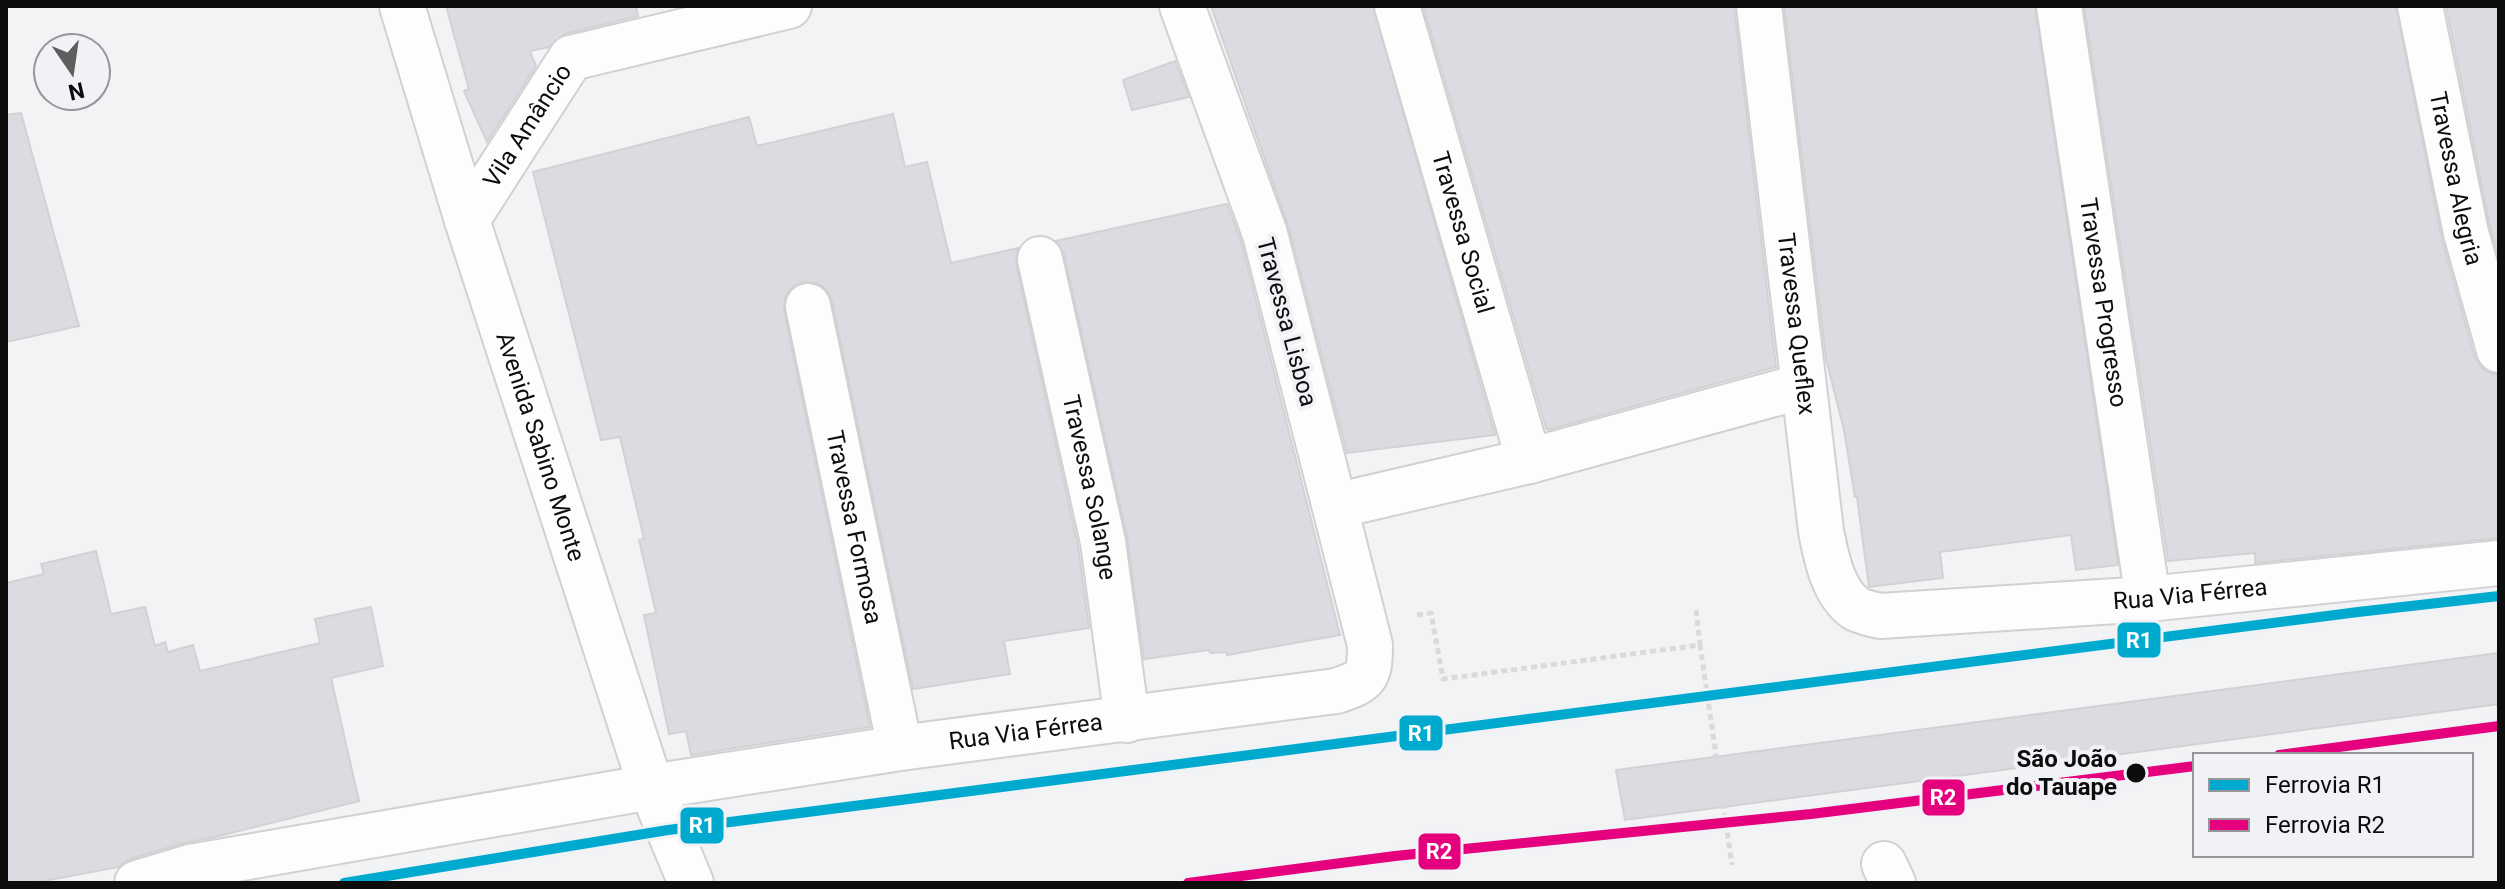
<svg xmlns="http://www.w3.org/2000/svg" width="2505" height="889" viewBox="0 0 2505 889" font-family="Roboto,sans-serif">
<style>
.building{fill:#dddbe2;stroke:#d2d2d3;stroke-width:2}
.lines{fill:none;stroke-linecap:round;stroke-linejoin:round}
.minor-casing{stroke:#d0d1d2;stroke-width:48}
.path{stroke:#dadadb;stroke-width:5;stroke-dasharray:6 4;stroke-linecap:butt}
.minor{stroke:#fdfdfd;stroke-width:44}
.rail-casing{stroke:#bebebe;stroke-width:9}
.rail{stroke:#f1f2f5;stroke-width:6;stroke-dasharray:18;stroke-linecap:butt}
.rail-1-casing{stroke:#f1f2f5;stroke-width:16}
.rail-2-casing{stroke:#f1f2f5;stroke-width:16}
.rail-1{stroke:#00a9ce;stroke-width:10}
.rail-2{stroke:#e5007d;stroke-width:10}
.stop-dot{fill:#0d0d0e;stroke:#f1f2f5;stroke-width:3}
.labels{text-anchor:middle;dominant-baseline:central;stroke-width:8;stroke-linejoin:round;paint-order:stroke}
.street-label{font-size:24px;fill:#0d0d0e;stroke:#f1f2f5}
.stop-label{font-size:24px;font-weight:bold;fill:#0d0d0e;stroke:#f1f2f5;text-anchor:end}
.line-badge{stroke:#f1f2f5;stroke-width:3}
.badge-label{font-size:22px;text-anchor:middle;font-weight:bold;fill:#fff}
</style>
<rect width="100%" height="100%" fill="#f2f3f4"/>
<g class="building">
<polygon points="446,6 636,6 638,16 565,34 549,47 530,51 536,66 487,142 464,91 469,89"/>
<polygon points="1211,6 1373,6 1495,435 1347,453 1289,228"/>
<polygon points="1423,6 1734,6 1776,367 1548,430 1546,428"/>
<polygon points="1784,6 2035,6 2118,565 2076,570 2071,535 1940,552 1943,578 1869,587 1857,497 1855,497 1844,430 1826,359"/>
<polygon points="2084,6 2396,6 2442,240 2475,358 2482,368 2492,374 2499,374 2499,538 2255,563 2255,553 2168,561"/>
<polygon points="2446,6 2499,6 2499,258 2490,227"/>
<polygon points="1175,61 1189,97 1132,110 1123,80"/>
<polygon points="21,113 79,326 6,342 6,115"/>
<polygon points="893,114 905,167 927,162 951,263 1018,248 1016,264 1078,546 1089,628 1004,641 1010,674 913,689 832,301 827,290 817,283 802,282 791,288 785,297 784,311 870,727 691,755 686,731 669,734 644,615 656,613 639,540 644,539 620,437 601,440 533,172 749,117 757,146"/>
<polygon points="1227,204 1241,241 1340,635 1227,655 1226,652 1210,653 1209,650 1144,659 1127,537 1064,254 1056,241"/>
<polygon points="96,551 111,614 145,607 155,646 165,642 168,652 193,645 200,671 320,643 315,619 371,607 383,666 331,678 359,801 215,837 183,843 130,859 118,867 33,883 6,883 6,583 44,574 41,564"/>
<polygon points="2499,653 2499,704 1625,820 1616,770"/>
</g>
<g class="lines">
<defs>
<g id="minor">
<path id="s1" d="M402,6L467,220L651,787L691,883"/>
<path id="s2" d="M1397,6L1529,461"/>
<path id="s3" d="M1759,6L1821,531C1826,556 1832,591 1855,608C1861,612 1872,614 1880,616L2148,599L2499,563"/>
<path id="s4" d="M2059,6L2148,599"/>
<path id="s5" d="M2420,6L2466,233L2499,350"/>
<path id="s6" d="M467,220L571,58L789,6"/>
<path id="s7" d="M1040,259L1103,542L1127,720"/>
<path id="s8" d="M808,306L900,748"/>
<polyline points="1335,506 1529,461 1803,386"/>
<polyline points="1884,864 1893,883"/>
<path id="s9" d="M137,883L190,867L651,787L900,748L1336,691C1367,681 1370,677 1370,645L1265,234L1182,6"/>
</g>
</defs>
<use href="#minor" class="minor-casing"/>
<g class="path">
<polyline points="1696,610 1700,645"/>
<polyline points="1417,615 1431,613 1443,679 1700,645 1732,865"/>
</g>
<use href="#minor" class="minor"/>
<defs>
<polyline id="rail" points="344,883 668,830 2358,612 2499,596"/>
</defs>
<use href="#rail" class="rail-casing"/>
<use href="#rail" class="rail"/>
<defs>
<polyline id="rail-1" points="344,883 668,830 2358,612 2499,596"/>
<g id="rail-2">
<polyline points="2279,755 2499,726"/>
<polyline points="1188,883 1395,856 1811,814 2195,766"/>
</g>
</defs>
<use href="#rail-1" class="rail-1-casing"/>
<use href="#rail-2" class="rail-2-casing"/>
<use href="#rail-1" class="rail-1"/>
<use href="#rail-2" class="rail-2"/>
</g>
<circle class="stop-dot" cx="2136" cy="773" r="11"/>
<g class="labels">
<g class="street-label">
<text stroke="none"><textPath href="#s6" startOffset="112">Vila Amâncio</textPath></text>
<text stroke="none"><textPath href="#s5" startOffset="176">Travessa Alegria</textPath></text>
<text stroke="none"><textPath href="#s2" startOffset="236">Travessa Social</textPath></text>
<text stroke="none"><textPath href="#s4" startOffset="300">Travessa Progresso</textPath></text>
<text transform="translate(1287 322) rotate(75)">Travessa Lisboa</text>
<text stroke="none"><textPath href="#s3" startOffset="320">Travessa Queflex</textPath></text>
<text stroke="none"><textPath href="#s1" startOffset="462">Avenida Sabino Monte</textPath></text>
<text stroke="none"><textPath href="#s7" startOffset="234">Travessa Solange</textPath></text>
<text stroke="none"><textPath href="#s8" startOffset="226">Travessa Formosa</textPath></text>
<text stroke="none"><textPath href="#s3" startOffset="952">Rua Via Férrea</textPath></text>
<text stroke="none"><textPath href="#s9" startOffset="902">Rua Via Férrea</textPath></text>
</g>
<g class="stop-label">
<text x="2117" y="759">São João<tspan x="2117" dy="28">do Tauape</tspan></text>
</g>
</g>
<g class="line-badge">
<rect x="2116" y="621" width="46" height="38" rx="8" fill="#00a9ce"/>
<rect x="1398" y="714" width="46" height="38" rx="8" fill="#00a9ce"/>
<rect x="1921" y="778" width="45" height="39" rx="8" fill="#e5007d"/>
<rect x="679" y="806" width="46" height="39" rx="8" fill="#00a9ce"/>
<rect x="1417" y="832" width="45" height="39" rx="8" fill="#e5007d"/>
</g>
<g class="badge-label">
<text x="2139" y="648">R1</text>
<text x="1421" y="741">R1</text>
<text x="1943" y="805">R2</text>
<text x="702" y="833">R1</text>
<text x="1439" y="859">R2</text>
</g>
<rect width="2505" height="889" fill="none" stroke="#0d0d0e" stroke-width="16"/>
<rect x="2193" y="753" width="280" height="104" fill="#f1f2f5" stroke="#969699" stroke-width="2"/>
<rect x="2209" y="779" width="40" height="12" fill="#00a9ce" stroke="#969699" stroke-width="2"/>
<text x="2265" y="793" font-size="24" fill="#0d0d0e">Ferrovia R1</text>
<rect x="2209" y="819" width="40" height="12" fill="#e5007d" stroke="#969699" stroke-width="2"/>
<text x="2265" y="833" font-size="24" fill="#0d0d0e">Ferrovia R2</text>
<g transform="translate(72 72) rotate(167)"><circle r="38" fill="#f1f2f5" stroke="#969699" stroke-width="2"/>
<path d="M0-6L14 30L0 20L-14 30Z" fill="#5d5e5e"/>
<text y="-12" font-size="22" font-weight="bold" text-anchor="middle" fill="#0d0d0e">N</text>
</g>
</svg>
